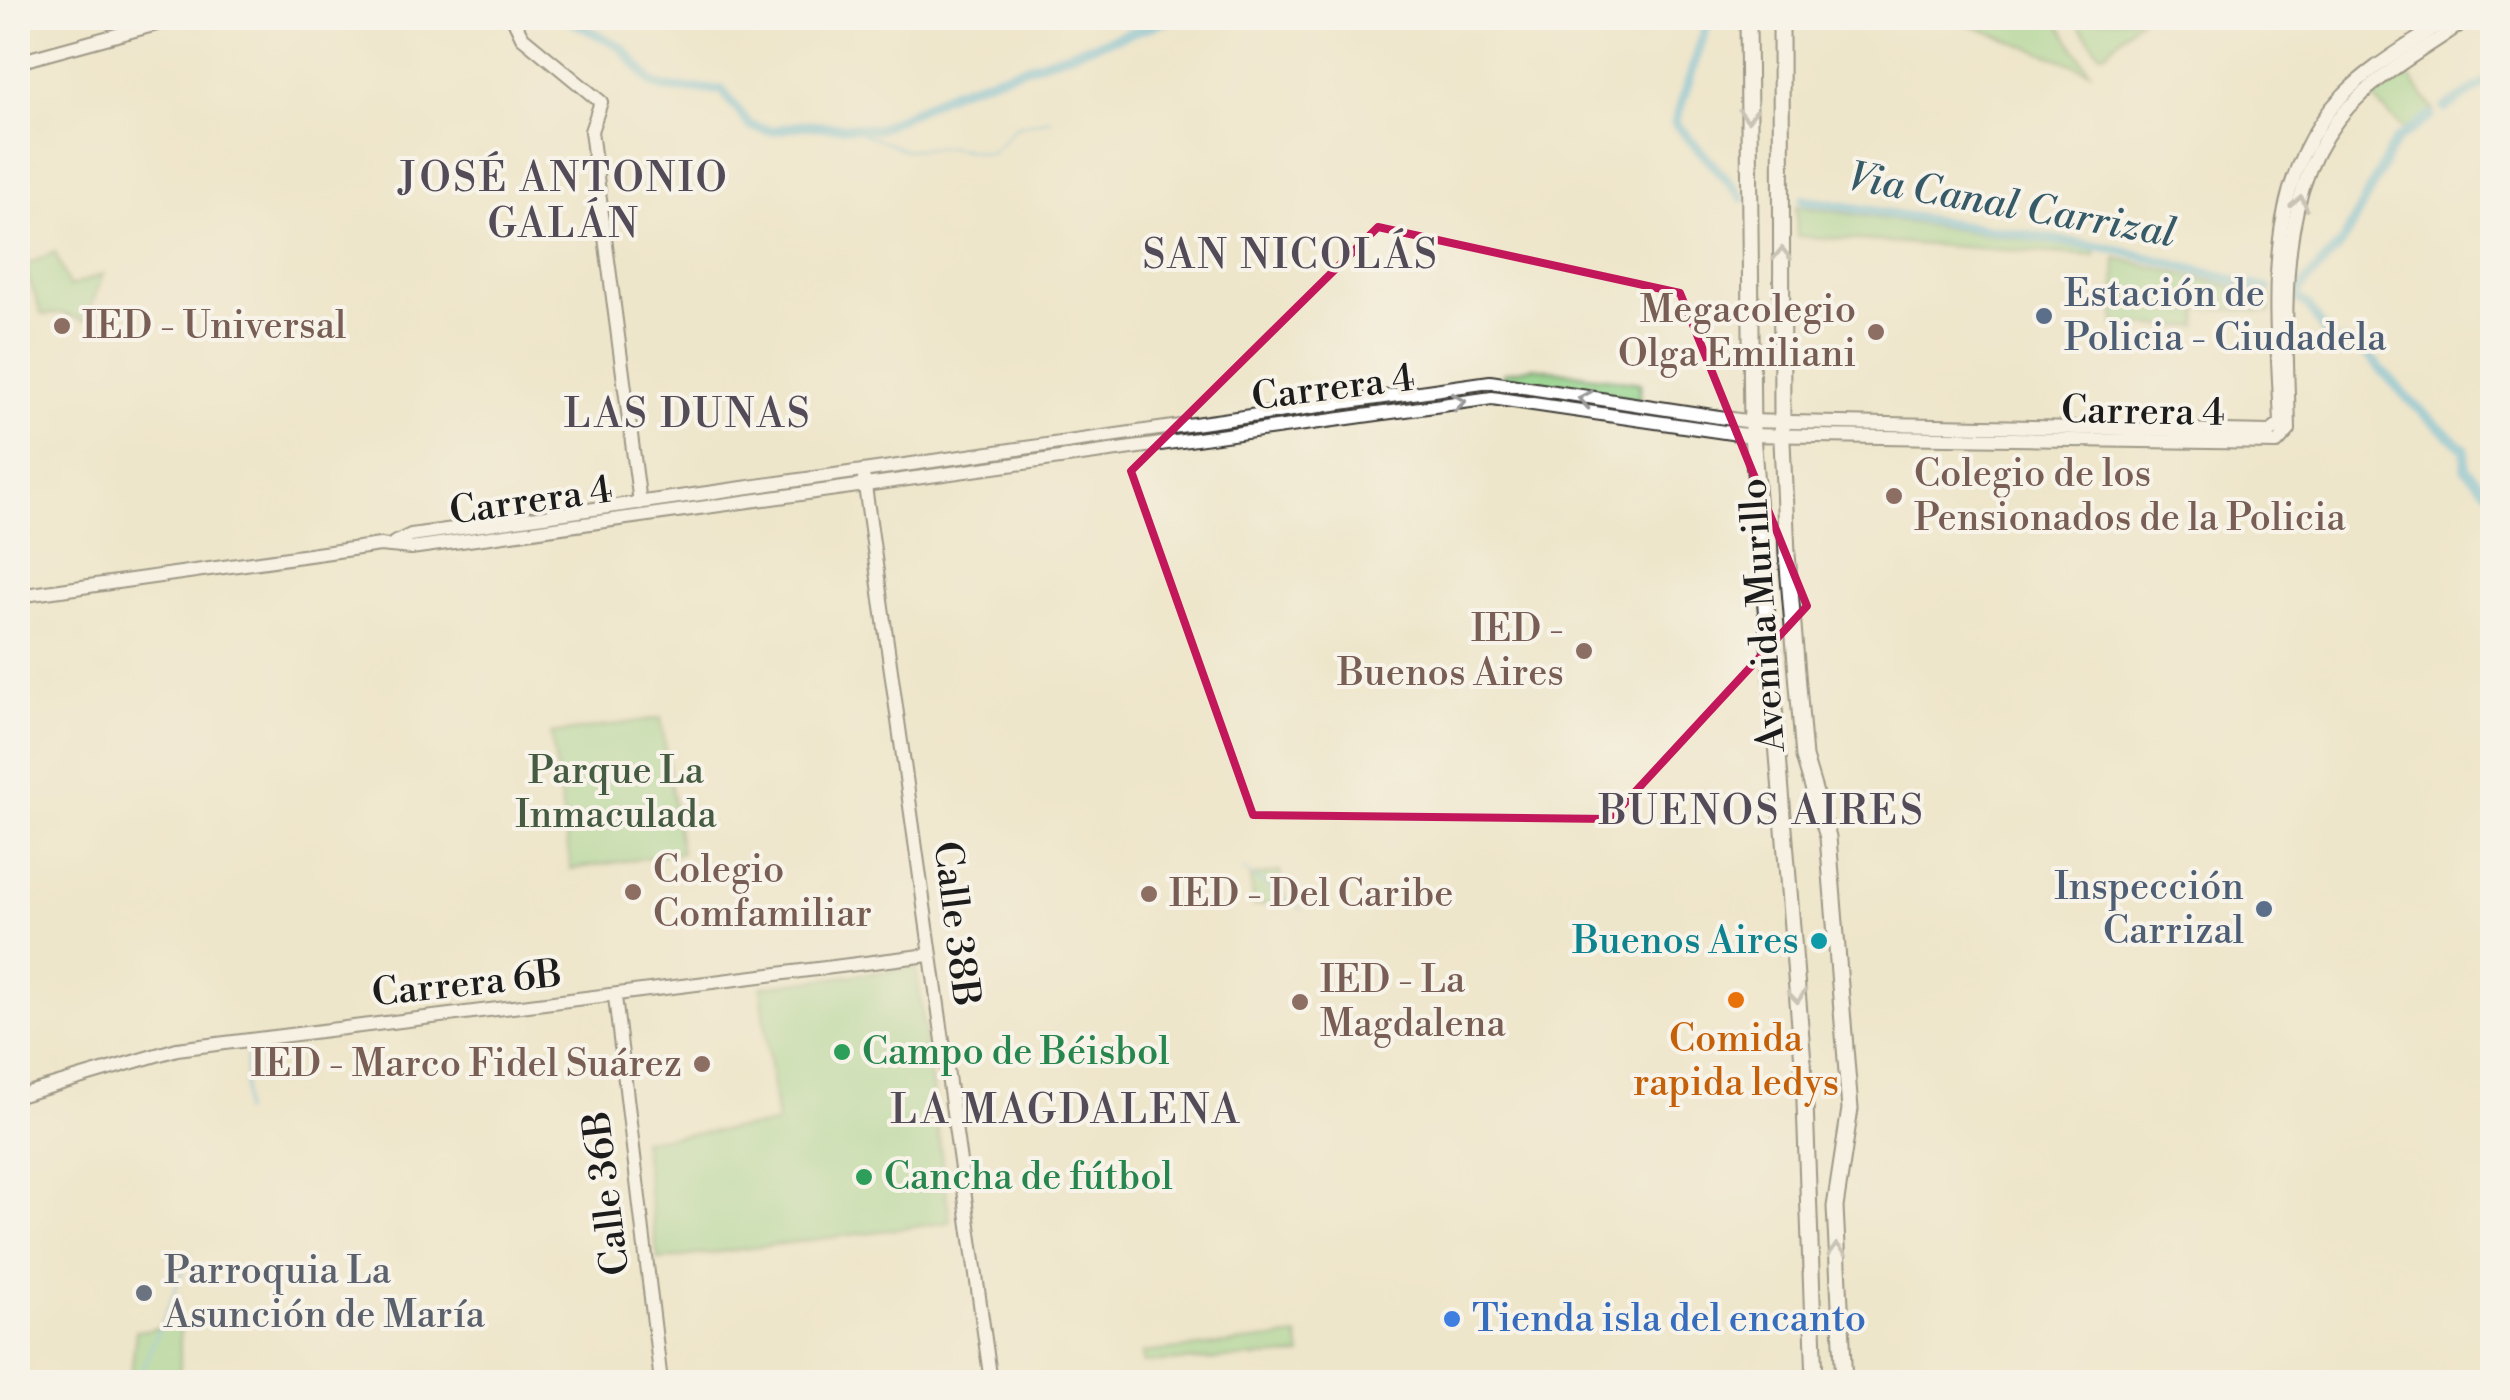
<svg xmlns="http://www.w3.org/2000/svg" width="2510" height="1400" viewBox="0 0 2510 1400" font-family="'Libre Bodoni',serif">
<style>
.green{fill:#90d188;stroke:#567652;stroke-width:2.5}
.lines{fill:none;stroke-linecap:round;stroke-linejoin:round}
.stream{stroke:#5cb6da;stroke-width:2.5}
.canal{stroke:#5cb6da;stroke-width:10}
.tertiary-casing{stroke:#3c3a36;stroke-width:16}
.primary-casing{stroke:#3c3a36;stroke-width:19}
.tertiary{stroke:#fff;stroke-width:12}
.primary{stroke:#fff;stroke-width:15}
.oneway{stroke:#999}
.marked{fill:none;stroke:#c2185b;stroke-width:8;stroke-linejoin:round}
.service-dot{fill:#5c6f8a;stroke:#f7f3e8;stroke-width:4}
.education-dot{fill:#8d6e63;stroke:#f7f3e8;stroke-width:4}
.culture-dot{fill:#0f9aa8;stroke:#f7f3e8;stroke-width:4}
.food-dot{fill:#e8710a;stroke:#f7f3e8;stroke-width:4}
.leisure-dot{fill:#2e9e5b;stroke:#f7f3e8;stroke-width:4}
.worship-dot{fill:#6b7280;stroke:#f7f3e8;stroke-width:4}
.shop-dot{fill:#3f7fe0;stroke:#f7f3e8;stroke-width:4}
.labels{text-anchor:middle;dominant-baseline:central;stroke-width:8;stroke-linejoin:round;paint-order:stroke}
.service-label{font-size:38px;fill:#4e5e75;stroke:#f7f3e8;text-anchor:start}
.education-label{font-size:38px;fill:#785e54;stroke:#f7f3e8;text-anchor:start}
.street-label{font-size:38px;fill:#1c1c1c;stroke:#f7f3e8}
.park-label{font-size:38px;fill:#455b42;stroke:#f7f3e8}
.culture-label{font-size:38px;fill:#0d838f;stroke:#f7f3e8;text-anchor:end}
.food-label{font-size:38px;fill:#c56008;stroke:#f7f3e8}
.leisure-label{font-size:38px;fill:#27864d;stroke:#f7f3e8;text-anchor:start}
.worship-label{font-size:38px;fill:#5b616d;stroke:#f7f3e8;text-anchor:start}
.shop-label{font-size:38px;fill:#366cbe;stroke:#f7f3e8;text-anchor:start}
.neighbourhood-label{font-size:40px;letter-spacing:2.5px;fill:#544b59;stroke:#f7f3e8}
.water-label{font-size:40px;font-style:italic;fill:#365a68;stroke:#f7f3e8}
</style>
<rect width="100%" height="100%" fill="#f7f3e8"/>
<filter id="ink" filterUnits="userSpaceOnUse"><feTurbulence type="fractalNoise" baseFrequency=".01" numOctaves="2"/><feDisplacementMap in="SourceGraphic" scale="20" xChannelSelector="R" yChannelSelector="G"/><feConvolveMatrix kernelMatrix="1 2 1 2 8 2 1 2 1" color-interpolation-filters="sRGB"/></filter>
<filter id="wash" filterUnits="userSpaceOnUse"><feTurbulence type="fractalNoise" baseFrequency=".0048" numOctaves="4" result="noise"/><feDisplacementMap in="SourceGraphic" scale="40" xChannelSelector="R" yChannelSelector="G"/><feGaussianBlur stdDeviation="2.25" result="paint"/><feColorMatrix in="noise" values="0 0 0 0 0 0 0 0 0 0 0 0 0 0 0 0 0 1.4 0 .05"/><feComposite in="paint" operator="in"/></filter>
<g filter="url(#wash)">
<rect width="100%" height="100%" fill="#eee6cb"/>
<g class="green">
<polygon points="1966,18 2055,18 2090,71 1967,24"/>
<polygon points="2140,18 2106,52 2100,53 2075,20"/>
<polygon points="2404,68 2434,111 2404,130 2368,93"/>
<polygon points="1796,206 2095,250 2095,256 1797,236"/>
<polygon points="55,252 69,287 103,274 86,321 61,313 42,315 24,266"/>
<polygon points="2116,258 2271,296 2270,312 2199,308 2198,327 2115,325"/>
<polygon points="1533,367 1640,383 1640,400 1504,380 1503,373"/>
<polygon points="661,718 681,853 571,869 551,734"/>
<polygon points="1280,872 1285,901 1254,906 1250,877"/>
<polygon points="916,967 950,1222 658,1260 642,1140 777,1124 761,987"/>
<polygon points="180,1325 180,1382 130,1382 136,1331"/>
<polygon points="1298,1336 1301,1355 1143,1363 1142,1353"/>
</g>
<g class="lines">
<g class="stream">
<polyline points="846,127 905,150 949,147 984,153 992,152 1015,127 1050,119"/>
<polyline points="1243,870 1301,909"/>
<polyline points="243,1112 247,1047"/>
<polyline points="137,1382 191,1252"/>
</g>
<g class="canal">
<polyline points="567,18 622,48 652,83 665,88 722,90 750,126 772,131 803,125 878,129 954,91 1175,18"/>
<polyline points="1709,18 1675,123 1743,198"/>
<polyline points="2445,108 2492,79"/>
<polyline points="1803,200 2119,250 2268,289"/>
<polyline points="2345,238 2396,140 2431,116"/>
<polyline points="2329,338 2308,306 2293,296 2341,244"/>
<polyline points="2341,342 2366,353 2416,407 2465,449 2465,468 2486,489"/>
</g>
</g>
</g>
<g filter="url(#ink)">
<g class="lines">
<defs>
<g id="tertiary">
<polyline points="513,18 522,37 601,102 591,131 640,503"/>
<polyline points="18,62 179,18"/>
<polyline points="864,479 991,1382"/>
<path d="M394,543L411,535L1490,382L1745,421L2270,432L2281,424C2277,312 2258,184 2343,95C2373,64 2414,43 2448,18"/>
<path d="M18,596L380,545L411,548L1492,398L1745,435L2277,443L2289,430C2287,319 2269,176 2362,94C2394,65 2435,43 2469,18"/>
<polyline points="615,997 661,1382"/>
<polyline points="18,1096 177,1049 929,955"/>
</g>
<g id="primary">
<polyline points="1748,18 1752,435 1804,1075 1815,1382"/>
<polyline points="1781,18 1782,441 1787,554 1804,757 1828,837 1850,1109 1835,1207 1844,1382"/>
</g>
</defs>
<use href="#tertiary" class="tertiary-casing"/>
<use href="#primary" class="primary-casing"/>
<use href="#tertiary" class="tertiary"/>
<use href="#primary" class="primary"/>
</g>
<defs><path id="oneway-chevron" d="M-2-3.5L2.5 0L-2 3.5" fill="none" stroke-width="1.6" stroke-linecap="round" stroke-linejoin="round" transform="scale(2.5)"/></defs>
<g class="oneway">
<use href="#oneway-chevron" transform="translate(1748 115) rotate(90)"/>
<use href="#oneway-chevron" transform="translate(2300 203) rotate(-77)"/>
<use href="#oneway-chevron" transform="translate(1782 254) rotate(-90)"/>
<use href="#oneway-chevron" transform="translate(1585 399) rotate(-170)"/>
<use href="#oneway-chevron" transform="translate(1459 402) rotate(-7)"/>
<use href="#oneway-chevron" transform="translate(1797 996) rotate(85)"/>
<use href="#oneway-chevron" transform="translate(1837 1250) rotate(-93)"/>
</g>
</g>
<path d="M0 0H2510V1400H0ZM1378,227L1680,293L1807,606L1610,819L1253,815L1131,471Z" fill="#eee6cb" fill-opacity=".55" fill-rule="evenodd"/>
<path class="marked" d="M1378,227L1680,293L1807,606L1610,819L1253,815L1131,471Z"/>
<g class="service-dot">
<circle cx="2044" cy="316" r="10"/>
<circle cx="2264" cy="909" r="10"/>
</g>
<g class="education-dot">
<circle cx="62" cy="326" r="10"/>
<circle cx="1876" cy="332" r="10"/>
<circle cx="1894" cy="496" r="10"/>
<circle cx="1584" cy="651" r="10"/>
<circle cx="633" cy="892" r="10"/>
<circle cx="1149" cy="894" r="10"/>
<circle cx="1300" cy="1002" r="10"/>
<circle cx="702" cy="1064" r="10"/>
</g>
<circle class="culture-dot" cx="1819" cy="941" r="10"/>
<circle class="food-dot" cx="1736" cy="1000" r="10"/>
<g class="leisure-dot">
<circle cx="842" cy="1052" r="10"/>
<circle cx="864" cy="1177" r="10"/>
</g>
<circle class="worship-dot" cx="144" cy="1293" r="10"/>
<circle class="shop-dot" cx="1452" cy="1319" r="10"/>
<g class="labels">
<g class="service-label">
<text x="2064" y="294">Estación de<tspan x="2064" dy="44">Policia - Ciudadela</tspan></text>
<text x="2244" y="887" text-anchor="end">Inspección<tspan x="2244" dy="44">Carrizal</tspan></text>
</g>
<g class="education-label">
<text x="1856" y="310" text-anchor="end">Megacolegio<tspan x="1856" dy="44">Olga Emiliani</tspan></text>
<text x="82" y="326">IED - Universal</text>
<text x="1914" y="474">Colegio de los<tspan x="1914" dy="44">Pensionados de la Policia</tspan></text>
<text x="1564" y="629" text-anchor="end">IED -<tspan x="1564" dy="44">Buenos Aires</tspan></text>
<text x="653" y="870">Colegio<tspan x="653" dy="44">Comfamiliar</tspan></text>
<text x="1169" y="894">IED - Del Caribe</text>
<text x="1320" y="980">IED - La<tspan x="1320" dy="44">Magdalena</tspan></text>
<text x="682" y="1064" text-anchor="end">IED - Marco Fidel Suárez</text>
</g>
<g class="street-label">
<text transform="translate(1333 388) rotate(-7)">Carrera 4</text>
<text transform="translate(2143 412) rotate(1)">Carrera 4</text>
<text transform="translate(531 501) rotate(-8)">Carrera 4</text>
<text transform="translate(1763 615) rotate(-94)">Avenida Murillo</text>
<text transform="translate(956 924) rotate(83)">Calle 38B</text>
<text transform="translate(467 984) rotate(-6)">Carrera 6B</text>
<text transform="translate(607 1193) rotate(-97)">Calle 36B</text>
</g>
<g class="park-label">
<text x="616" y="771">Parque La<tspan x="616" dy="44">Inmaculada</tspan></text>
</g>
<g class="culture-label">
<text x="1799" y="941">Buenos Aires</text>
</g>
<g class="food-label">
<text x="1736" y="1039">Comida<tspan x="1736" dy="44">rapida ledys</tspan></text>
</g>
<g class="leisure-label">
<text x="862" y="1052">Campo de Béisbol</text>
<text x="884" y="1177">Cancha de fútbol</text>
</g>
<g class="worship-label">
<text x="164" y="1271">Parroquia La<tspan x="164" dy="44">Asunción de María</tspan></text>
</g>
<g class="shop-label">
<text x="1472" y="1319">Tienda isla del encanto</text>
</g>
<g class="neighbourhood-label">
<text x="564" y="179">JOSÉ ANTONIO<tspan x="564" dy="46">GALÁN</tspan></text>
<text x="1291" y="256">SAN NICOLÁS</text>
<text x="688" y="415">LAS DUNAS</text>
<text x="1762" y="812">BUENOS AIRES</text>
<text x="1066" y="1111">LA MAGDALENA</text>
</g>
<g class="water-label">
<text transform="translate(2012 206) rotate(10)">Via Canal Carrizal</text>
</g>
</g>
<rect width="2510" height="1400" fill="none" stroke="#f7f3e8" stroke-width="60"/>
</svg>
